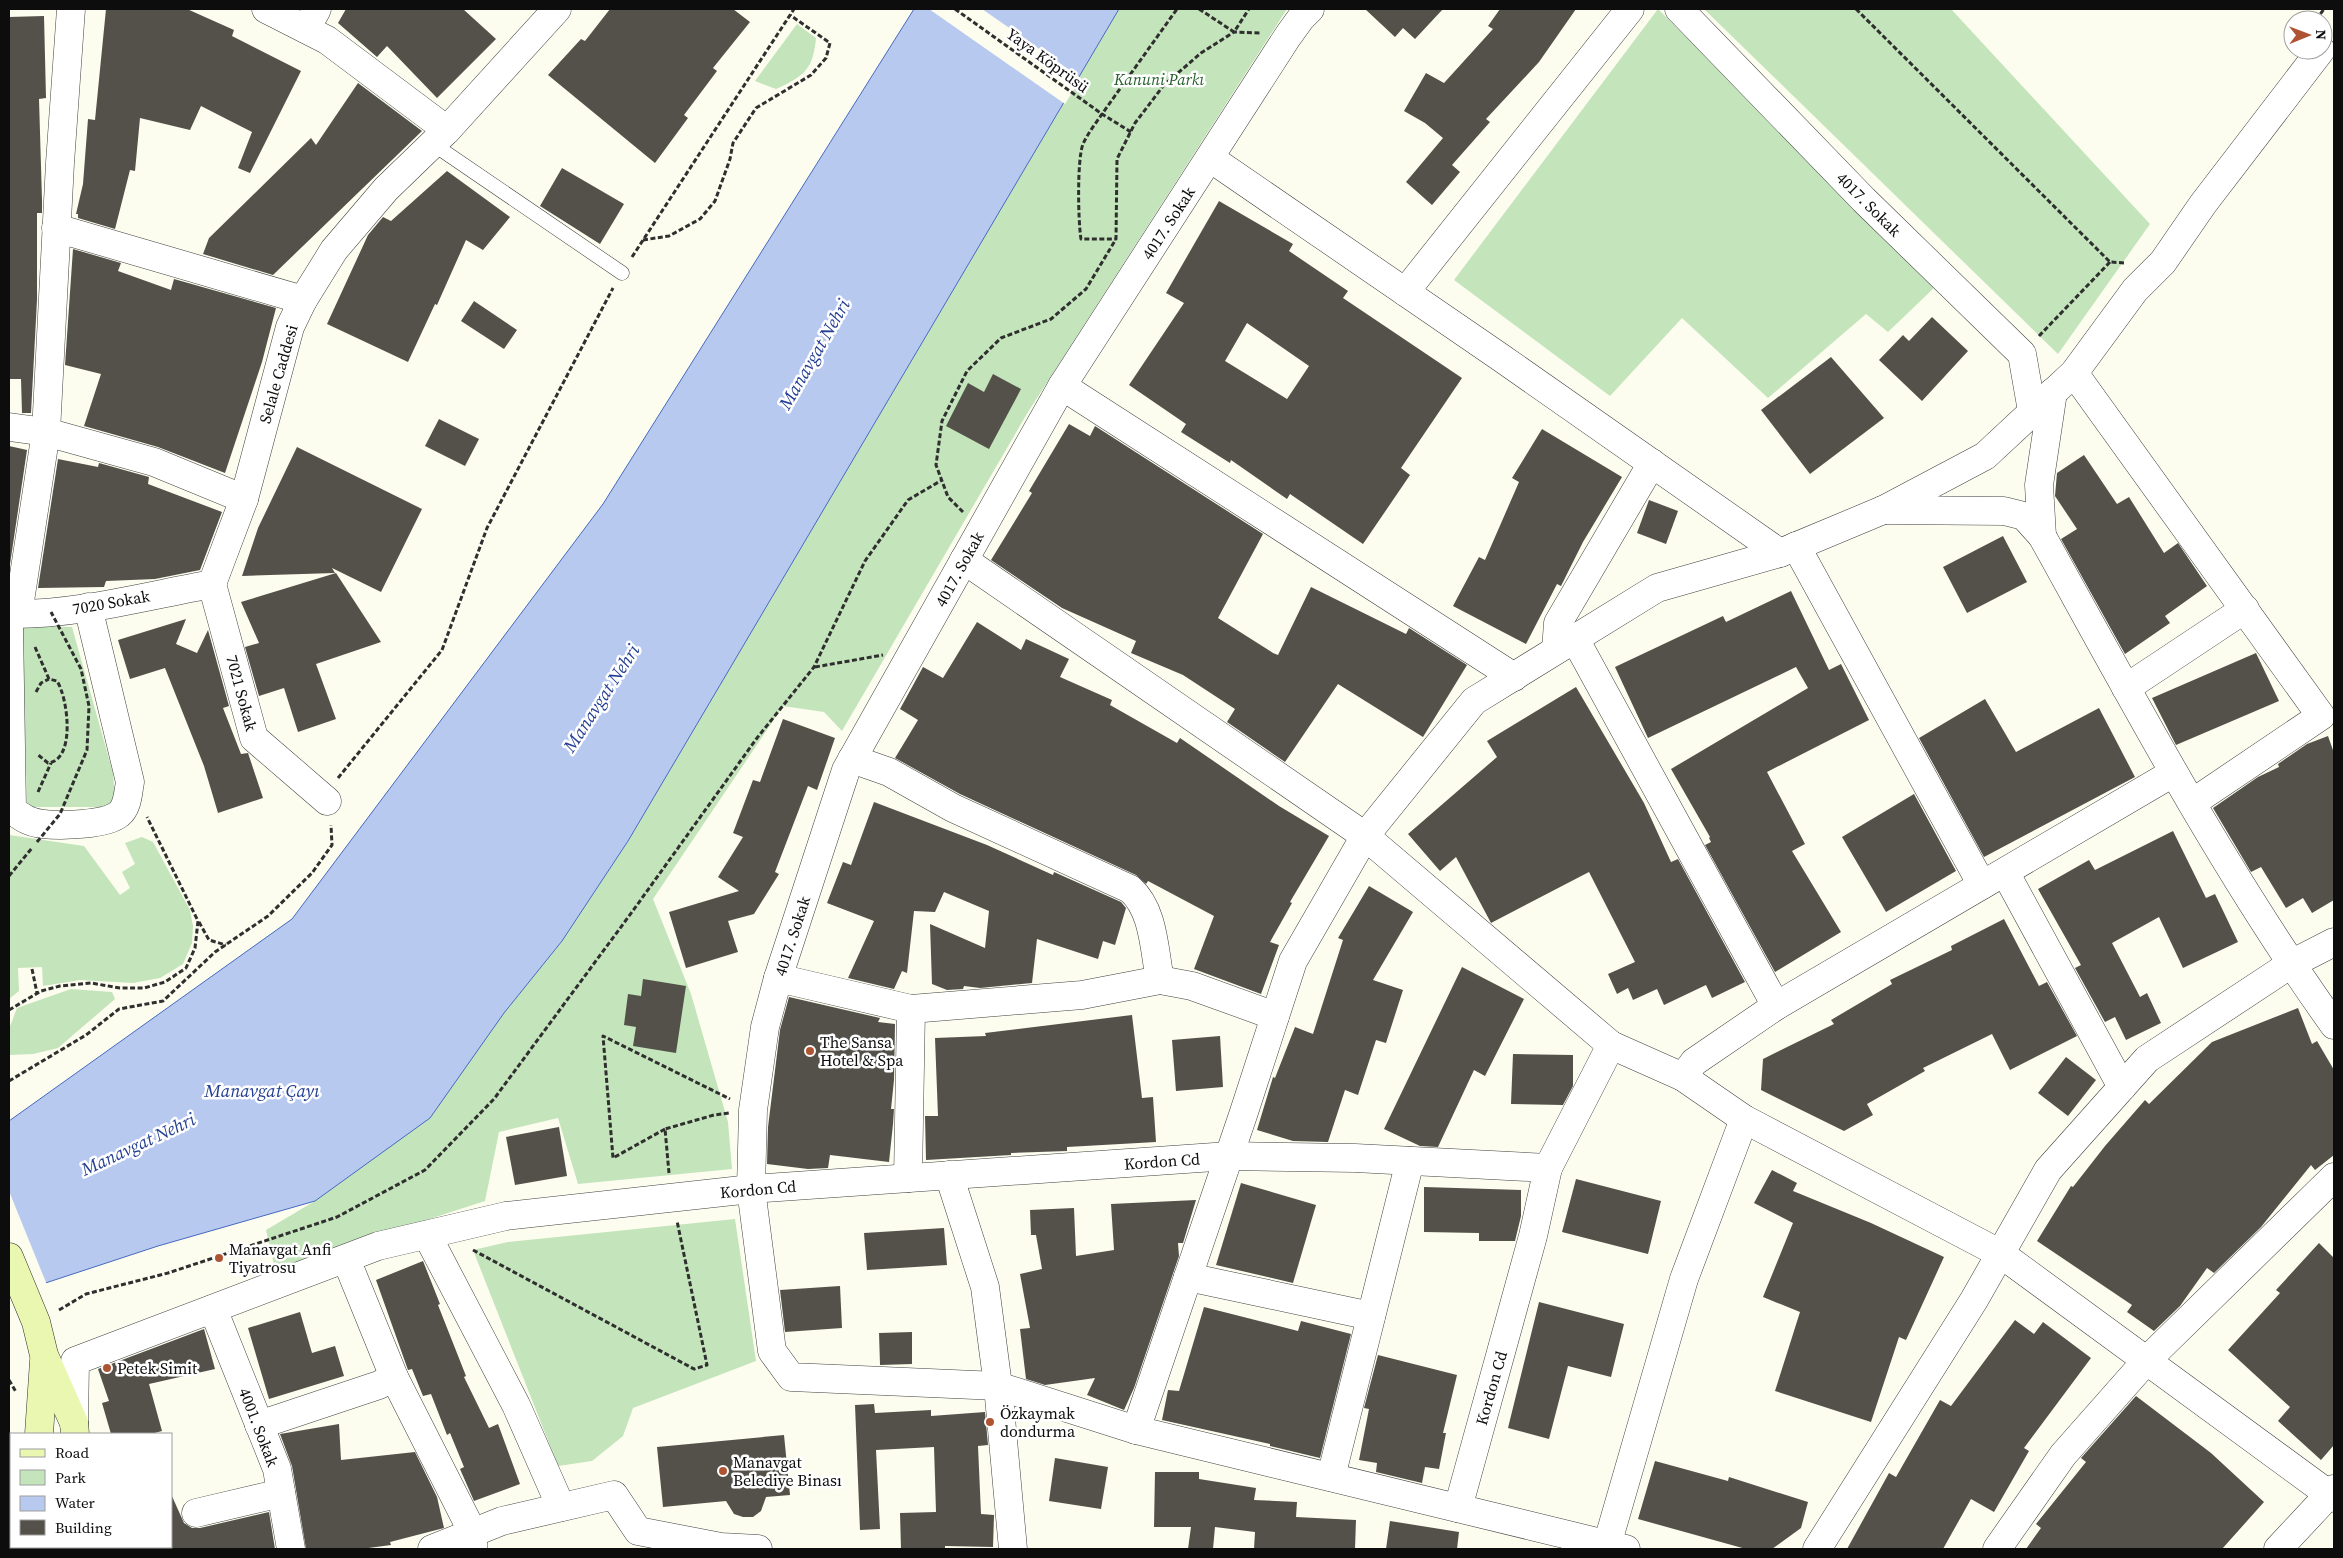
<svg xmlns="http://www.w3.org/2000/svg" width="2343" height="1558" viewBox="0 0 2343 1558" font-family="'Source Serif 4',serif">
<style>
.green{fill:#c4e4bb}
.water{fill:#b8c9f0;stroke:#4669bf}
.pier{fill:#fcfdee}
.building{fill:#54514a;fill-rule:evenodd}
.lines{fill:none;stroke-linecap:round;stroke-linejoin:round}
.service-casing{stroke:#404040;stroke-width:15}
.minor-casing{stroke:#404040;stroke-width:29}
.tertiary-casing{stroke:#404040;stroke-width:29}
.secondary-casing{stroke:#2f2f2f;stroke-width:29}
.path{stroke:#2f2f2f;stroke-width:3;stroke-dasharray:5 2.5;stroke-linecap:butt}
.service{stroke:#fff;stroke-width:14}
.minor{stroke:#fff;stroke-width:28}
.tertiary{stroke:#fff;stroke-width:28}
.secondary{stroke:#e9f7b0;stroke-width:28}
.path-bridge{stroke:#2f2f2f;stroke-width:3;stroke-dasharray:5 2.5;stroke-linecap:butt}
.poi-dot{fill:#af5433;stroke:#fff;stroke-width:2}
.labels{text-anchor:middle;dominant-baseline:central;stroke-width:5;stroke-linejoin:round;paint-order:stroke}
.street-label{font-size:16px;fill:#0d0d0d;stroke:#fff}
.park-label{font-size:16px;font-style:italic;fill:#245e2a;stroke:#fff}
.poi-label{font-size:16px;fill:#0d0d0d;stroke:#fff;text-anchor:start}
.water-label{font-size:18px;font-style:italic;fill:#233f92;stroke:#fff}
</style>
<rect width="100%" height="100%" fill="#fcfdee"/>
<g class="green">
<polygon points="1119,9 1287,9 1028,412 842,731 824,712 783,706 653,899 691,994 728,1122 732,1169 578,1184 558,1118 499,1132 485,1201 275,1269 266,1230 315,1201 504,1013 562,941 628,841"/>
<polygon points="1658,9 1936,286 1888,332 1866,314 1768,398 1682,318 1610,396 1454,280"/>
<polygon points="1704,9 1951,9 2150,224 2058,354"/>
<path d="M797,24L816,38C813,70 804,76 776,89L755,81Z"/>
<polygon points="28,626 72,627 113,773 115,798 106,807 27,807 22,628"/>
<polygon points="9,835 84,846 120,895 130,888 122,872 135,864 125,843 142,837 153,842 190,910 193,926 192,943 183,964 160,978 133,983 80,980 43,986 42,967 18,968 19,991 9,999"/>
<polygon points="71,989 112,992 115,999 58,1048 33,1054 9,1055 9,1029 17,1008"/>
<polygon points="735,1219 756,1361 633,1408 623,1436 592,1461 558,1466 473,1250 508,1242"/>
</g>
<polygon class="water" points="914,9 1119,9 628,841 562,941 504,1013 430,1118 315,1201 158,1246 9,1295 9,1121 292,919 603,504"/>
<g class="pier">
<polygon points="929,9 982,9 1081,78 1065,104"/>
<polygon points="9,1191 47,1285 9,1298"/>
</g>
<g class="building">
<polygon points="106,9 187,9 234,30 232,36 301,71 250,173 238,168 252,132 201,106 190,130 140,118 135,171 130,170 115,229 78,218 78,214 76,214 83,184 88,119 95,120"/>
<polygon points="346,9 463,9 496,39 437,98 387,46 377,57 338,23"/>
<polygon points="610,9 733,9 750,22 713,68 717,71 684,115 688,118 655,163 548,75 581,39 585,41"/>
<polygon points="1365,9 1443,9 1415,39 1403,28 1395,37"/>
<polygon points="1500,9 1576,9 1539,62 1486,119 1490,122 1452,165 1460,172 1432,205 1406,182 1443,138 1425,123 1404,111 1426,73 1444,83 1493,29 1488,26"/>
<polygon points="44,16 46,98 39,99 42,200 42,213 37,213 37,300 31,413 22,413 21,379 9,379 9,17"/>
<polygon points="358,83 422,131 273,275 203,254 209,238 311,138 316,145"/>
<polygon points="562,168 624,204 600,244 540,206"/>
<polygon points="447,171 510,217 483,250 466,240 437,305 435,304 408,362 327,324 368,235 383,217 391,221"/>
<path d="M1219,201L1293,244L1289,251L1348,291L1343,298L1462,378L1401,468L1410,475L1363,544L1290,494L1287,499L1231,460L1230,463L1181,432L1186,424L1129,385L1184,303L1166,293ZM1247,323L1309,366L1287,399L1225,361Z"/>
<polygon points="73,249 121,263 118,271 171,290 174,279 276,308 262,362 225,473 158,447 84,426 101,374 65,365"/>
<polygon points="474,301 517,330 504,349 461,321"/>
<polygon points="1932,317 1968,351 1922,401 1879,360 1903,335 1909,341"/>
<polygon points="1831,357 1884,418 1810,474 1761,410"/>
<polygon points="993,374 1021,389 989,449 946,426 968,383 984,392"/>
<polygon points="439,419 479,439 465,466 425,446"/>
<polygon points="1069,424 1090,436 1095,426 1263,534 1218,618 1273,653 1278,655 1311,587 1406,634 1409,628 1467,665 1423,737 1338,684 1285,762 1227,722 1235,709 1183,675 1131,653 1136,641 1062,608 991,560 1032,493 1029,491"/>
<polygon points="1542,429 1622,477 1583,542 1561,586 1557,584 1526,644 1453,606 1479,557 1485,560 1519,482 1512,478"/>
<polygon points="9,446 27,450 9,571"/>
<polygon points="297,447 422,509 381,592 332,568 335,573 242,576 258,528"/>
<polygon points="2084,455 2117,504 2129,497 2164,553 2178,543 2207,586 2165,616 2170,623 2125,654 2061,539 2077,529 2055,496 2057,473"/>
<polygon points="58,459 98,467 99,463 149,477 148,484 222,512 200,570 155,579 106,581 104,587 38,588"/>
<polygon points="1649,500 1678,511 1666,544 1637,533"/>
<polygon points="2003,536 2027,582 1967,613 1943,567"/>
<polygon points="336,573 381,642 316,664 336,719 298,732 284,688 259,696 245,647 259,643 241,602"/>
<polygon points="1791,591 1829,670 1841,664 1869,720 1767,772 1805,844 1792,851 1841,932 1775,972 1705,845 1711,842 1709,838 1710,837 1671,769 1808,688 1796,667 1648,738 1615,667 1723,616 1726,622"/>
<polygon points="186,619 176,644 197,653 208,630 229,706 223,708 241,754 248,753 263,798 218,813 204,766 165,668 130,679 118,640"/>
<polygon points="977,622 1021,650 1026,639 1069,659 1060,677 1112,700 1110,705 1177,743 1180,738 1279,806 1329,836 1290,902 1292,903 1270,942 1279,945 1261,994 1194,969 1214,916 1148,881 1146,884 1136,875 960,794 895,758 918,720 900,709 923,667 943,678"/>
<polygon points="2256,653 2279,701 2176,745 2152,698"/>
<polygon points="1576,687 1644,803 1671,862 1678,859 1745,982 1712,998 1706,985 1664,1005 1657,989 1633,1000 1628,988 1617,994 1608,974 1635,962 1589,872 1491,923 1456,857 1440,871 1408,834 1497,757 1487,741"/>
<polygon points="1985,699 2016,752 2099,708 2135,777 1984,857 1919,738"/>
<polygon points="783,719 835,738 817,790 808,786 775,872 779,874 754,914 728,921 738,952 686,968 669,912 739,891 718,877 743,837 733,833 753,780 760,782"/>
<polygon points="2328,736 2334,753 2334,900 2312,913 2303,898 2286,908 2261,867 2251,872 2213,808 2258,777 2279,767 2278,764 2307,744"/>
<polygon points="1914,794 1956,871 1886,912 1842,837"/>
<polygon points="874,802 987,845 1053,875 1054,872 1121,902 1126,908 1115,945 1103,941 1098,959 1037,939 1032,983 980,988 964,986 963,989 947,990 932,984 930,924 985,948 989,911 944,892 935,912 914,911 907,973 902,971 894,989 848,978 874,921 827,903 843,862 851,865"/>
<polygon points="2173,831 2206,898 2215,894 2238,942 2183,968 2159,917 2112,943 2140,997 2147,993 2161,1023 2126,1040 2115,1017 2105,1022 2075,968 2081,965 2038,889 2089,860 2095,870"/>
<polygon points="1369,886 1413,912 1373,980 1403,990 1386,1043 1376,1040 1358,1095 1345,1090 1328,1142 1293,1141 1257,1130 1273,1077 1275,1078 1295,1027 1313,1034 1343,940 1338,938"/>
<polygon points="2004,919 2039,986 2047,982 2077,1036 2010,1070 1992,1034 1923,1068 1925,1071 1867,1104 1873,1115 1844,1131 1761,1090 1763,1059 1834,1024 1831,1020 1892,984 1890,980 1952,950 1951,946"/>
<polygon points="1462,967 1524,999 1485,1076 1474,1070 1438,1147 1420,1146 1384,1129"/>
<polygon points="643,979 686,986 676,1053 633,1046 636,1027 624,1025 628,994 641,996"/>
<polygon points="789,997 880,1018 878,1022 895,1024 894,1080 891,1109 894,1109 893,1124 889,1162 830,1155 828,1168 808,1169 767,1164 768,1127 780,1030"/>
<polygon points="2298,1008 2312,1044 2317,1041 2334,1070 2334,1155 2315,1170 2311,1165 2261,1227 2214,1273 2207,1268 2180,1306 2154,1331 2127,1312 2132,1305 2037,1241 2071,1186 2073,1187 2105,1146 2145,1100 2149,1104 2212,1042"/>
<polygon points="1132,1015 1142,1098 1153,1097 1156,1142 1067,1147 1067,1151 1011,1153 1011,1155 926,1160 925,1116 938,1116 935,1038 986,1036 985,1033"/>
<polygon points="1220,1036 1223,1087 1176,1091 1172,1040"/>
<polygon points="1513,1054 1573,1055 1573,1086 1563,1105 1511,1104"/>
<polygon points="2066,1057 2096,1080 2068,1116 2038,1093"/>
<polygon points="559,1127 567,1176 515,1185 506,1137"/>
<polygon points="1772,1170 1797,1183 1793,1191 1871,1223 1944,1257 1906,1340 1899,1337 1871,1422 1775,1391 1800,1312 1763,1297 1793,1223 1754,1203"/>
<polygon points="1576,1179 1661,1201 1648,1254 1562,1232"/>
<polygon points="1241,1183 1316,1205 1293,1283 1216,1265"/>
<polygon points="1424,1187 1521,1190 1521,1216 1515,1241 1479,1241 1479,1233 1424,1232"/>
<polygon points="1196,1200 1183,1243 1178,1243 1179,1256 1134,1388 1124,1410 1087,1395 1095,1378 1045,1385 1026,1379 1020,1329 1030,1328 1020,1274 1042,1269 1036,1235 1031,1235 1030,1210 1074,1208 1076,1256 1114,1250 1111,1204"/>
<polygon points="944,1228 947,1265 867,1270 864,1233"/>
<polygon points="2319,1243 2334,1258 2334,1445 2321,1460 2278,1421 2290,1407 2228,1350 2280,1293 2276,1290"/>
<polygon points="423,1261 440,1304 438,1305 466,1376 464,1377 489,1428 498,1424 520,1484 474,1501 460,1469 464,1467 450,1433 447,1435 431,1394 423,1396 412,1369 408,1370 376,1280"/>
<polygon points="840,1286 842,1328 785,1332 780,1290"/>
<polygon points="1539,1302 1624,1324 1611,1377 1568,1366 1549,1439 1508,1428"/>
<polygon points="1204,1307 1298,1331 1301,1321 1351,1334 1320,1458 1270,1446 1270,1444 1162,1420 1168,1390 1179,1391"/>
<polygon points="300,1312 312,1353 335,1346 344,1376 269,1399 248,1328"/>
<polygon points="2015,1320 2034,1334 2043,1322 2091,1358 2024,1448 2029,1451 1994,1512 1971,1499 1943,1549 1847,1549 1889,1473 1896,1477 1940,1400 1951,1406"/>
<polygon points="204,1329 215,1369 149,1384 162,1431 151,1434 111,1434 102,1403 109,1401 98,1369"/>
<polygon points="912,1332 912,1364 880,1365 879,1333"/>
<polygon points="1378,1355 1457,1375 1443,1433 1446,1433 1439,1469 1425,1467 1422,1483 1376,1472 1377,1463 1359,1460 1369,1409 1364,1408"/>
<polygon points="2136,1396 2211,1453 2264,1502 2222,1549 2026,1549 2041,1528 2036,1524 2086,1462 2081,1458"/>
<polygon points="874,1404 875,1413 931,1410 931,1416 985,1412 988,1445 978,1446 981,1514 994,1515 993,1547 945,1546 945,1549 901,1549 900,1513 936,1512 934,1447 876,1450 880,1529 860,1530 855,1405"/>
<polygon points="339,1424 341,1460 415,1452 437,1497 444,1528 390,1542 391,1545 361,1549 306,1549 292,1466 280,1434"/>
<polygon points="784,1435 790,1495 766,1497 761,1511 753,1517 743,1517 734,1514 726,1501 663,1507 657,1447"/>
<polygon points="1055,1458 1108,1467 1101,1509 1049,1501"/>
<polygon points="1655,1461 1728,1481 1729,1477 1808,1502 1801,1528 1772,1549 1746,1549 1638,1519"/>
<polygon points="1155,1472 1199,1472 1199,1479 1256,1488 1254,1500 1297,1502 1296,1517 1356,1520 1355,1549 1254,1549 1255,1532 1215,1527 1213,1549 1188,1549 1191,1527 1154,1527"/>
<polygon points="171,1494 184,1523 192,1528 200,1528 269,1512 275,1549 171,1549"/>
<polygon points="1390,1521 1459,1532 1457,1549 1386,1549"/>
</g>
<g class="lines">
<defs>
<polyline id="service" points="433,144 622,273"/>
<g id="minor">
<polyline points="266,9 327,40 447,130"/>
<polyline points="1310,9 1301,18 1288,36 1062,386 846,770 778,978 765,1027 753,1110 751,1189 772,1351 791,1377 998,1386 1136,1430 1626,1549"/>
<polyline points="1679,9 1864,200 2022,354 2032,411"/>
<polyline points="306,29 317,9"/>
<polyline points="1210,158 1500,357 1780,553"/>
<polyline points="56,228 303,300"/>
<polyline points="1405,292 1630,9"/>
<polyline points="2074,373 2321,716 2192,803"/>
<polyline points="1062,386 1514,677"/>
<polyline points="9,427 46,432 154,462 244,499"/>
<path d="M1883,510L2004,511L2024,516L2042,536C2134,702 2223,870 2334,1025"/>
<polyline points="2042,536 2039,485 2053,392"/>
<polyline points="1796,546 1982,885"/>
<polyline points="964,560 1365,836 1611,1045 1683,1077 1744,1119 2001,1254 2334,1498"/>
<polyline points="212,584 244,499 290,327 303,300 334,250 386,189 447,130 557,9"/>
<polyline points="212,584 254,738 327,801"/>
<path d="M9,614C77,615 146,596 212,584"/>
<polyline points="18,614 46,432 60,163 71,9"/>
<path d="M9,626L12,809C20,817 31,823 43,824C60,826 106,825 119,814C128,807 128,792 130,782L88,607"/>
<polyline points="1575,639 1776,1006"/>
<polyline points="1556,650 1558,623 1652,463"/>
<polyline points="2126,688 2245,609"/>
<path d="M852,759L889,772L953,808L1130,889C1154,910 1154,949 1160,980"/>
<polyline points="2005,872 2122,1087"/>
<polyline points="778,978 911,1009 908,1178"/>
<polyline points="911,1009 1082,995 1160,980 1192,986 1275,1016"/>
<polyline points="1683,1077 1694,1062 1776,1006 2173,773"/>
<polyline points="1548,1168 1611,1045"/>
<polyline points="949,1175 985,1287 998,1386 1013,1549"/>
<polyline points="427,1235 516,1405 561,1507"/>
<polyline points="346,1259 394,1377 473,1533 473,1549"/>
<polyline points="1188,1277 1371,1316"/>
<polyline points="213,1309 277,1469 291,1549"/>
<polyline points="74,1423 75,1361 378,1246 506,1216 751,1189 1229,1156 1355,1158 1548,1168 1533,1236 1458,1508"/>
<polyline points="259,1425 379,1385 394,1377"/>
<polyline points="9,1458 11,1456"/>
<polyline points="1331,1477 1410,1161"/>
<polyline points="196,1513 281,1493"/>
<polyline points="1607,1545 1684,1279 1744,1119"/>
<polyline points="432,1549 502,1521 614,1495 638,1531 721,1547 758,1549"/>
<polyline points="1817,1549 1974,1300 2048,1170 2147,1059 2291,964 2334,942"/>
<polyline points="1997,1549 2063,1455 2146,1361 2334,1177"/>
<polyline points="2278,1549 2334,1489"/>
</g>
<polyline id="tertiary" points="1136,1430 1244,1112 1293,961 1365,836 1474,701 1657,588 1780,553 1883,510 1985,456 2074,373 2135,290 2163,262 2203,204 2321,50"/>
<g id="secondary">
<polyline points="9,1257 36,1322 44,1355 74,1423 75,1434"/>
<polyline points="39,1434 44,1361"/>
<polyline points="63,1547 63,1549"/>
<polyline points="96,1547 96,1549"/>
</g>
</defs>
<use href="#service" class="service-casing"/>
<use href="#minor" class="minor-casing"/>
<use href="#tertiary" class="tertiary-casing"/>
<use href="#secondary" class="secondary-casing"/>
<g class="path">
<path d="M955,9L1102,114C1096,123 1088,133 1083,144C1077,159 1078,221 1081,239H1116"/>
<polyline points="1199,9 1234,32 1249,9"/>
<polyline points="1856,9 2110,262 2125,263"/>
<polyline points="2316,20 2324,9"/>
<polyline points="1131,132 1102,114 1177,9"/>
<polyline points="643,240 669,236 700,219 715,201 730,159 733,143 756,108 811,75 826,58 830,43 790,15"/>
<polyline points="632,257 794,9"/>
<polyline points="2039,336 2110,262"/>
<polyline points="963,512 948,497 936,465 942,421 967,371 1001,338 1051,319 1086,289 1116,239 1117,159 1135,123 1164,85 1201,53 1234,32 1261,33"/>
<path d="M35,647L49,679L57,681C68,698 76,760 48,763L37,754"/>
<polyline points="815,667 883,655"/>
<polyline points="36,692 41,683 49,679"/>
<polyline points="338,778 442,650 487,528 613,288"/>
<polyline points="38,792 51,763"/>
<polyline points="9,876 32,848"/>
<polyline points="199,922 209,940 226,945"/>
<polyline points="32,969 37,993"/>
<polyline points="9,1010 41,991 60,986 91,983 120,988 144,988 165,982 186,968 195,948 198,921 147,817"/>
<polyline points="9,1081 86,1035 119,1009 163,1001 215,952 268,916 312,873 332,845 331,825"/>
<polyline points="665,1129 613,1158 603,1036 730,1099"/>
<polyline points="669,1173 665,1129 714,1115 729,1113"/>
<polyline points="473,1250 694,1369 707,1365 677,1221"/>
<polyline points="59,1310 86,1294 168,1273 337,1217 425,1170 494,1099 632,912 757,738 814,667 865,561 908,500 942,480"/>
<polyline points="9,1380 16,1392"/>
</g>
<use href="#service" class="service"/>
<use href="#minor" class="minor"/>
<use href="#tertiary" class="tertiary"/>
<use href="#secondary" class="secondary"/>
<polyline class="path-bridge" points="37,842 60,814 87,750 89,706 81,669 51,612"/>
</g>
<g class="poi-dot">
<circle cx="810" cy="1051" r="5"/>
<circle cx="219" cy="1258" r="5"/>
<circle cx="107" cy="1368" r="5"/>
<circle cx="990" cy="1422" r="5"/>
<circle cx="723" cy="1471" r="5"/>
</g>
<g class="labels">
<g class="street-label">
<text transform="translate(1048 60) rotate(36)">Yaya Köprüsü</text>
<text transform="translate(1869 204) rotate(45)">4017. Sokak</text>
<text transform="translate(1168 223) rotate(-57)">4017. Sokak</text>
<text transform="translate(278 374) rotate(-74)">Selale Caddesi</text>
<text transform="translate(959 569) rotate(-61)">4017. Sokak</text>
<text transform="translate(111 602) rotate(-10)">7020 Sokak</text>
<text transform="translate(242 693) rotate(75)">7021 Sokak</text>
<text transform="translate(792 936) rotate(-72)">4017. Sokak</text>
<text transform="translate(1162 1161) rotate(-4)">Kordon Cd</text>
<text transform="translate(758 1189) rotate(-5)">Kordon Cd</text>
<text transform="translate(1491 1388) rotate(-74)">Kordon Cd</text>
<text transform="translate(259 1427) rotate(69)">4001. Sokak</text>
</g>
<g class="park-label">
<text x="1159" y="79">Kanuni Parkı</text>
</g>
<g class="poi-label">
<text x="820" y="1042">The Sansa<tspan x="820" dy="18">Hotel &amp; Spa</tspan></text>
<text x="229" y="1249">Manavgat Anfi<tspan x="229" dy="18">Tiyatrosu</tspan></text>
<text x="117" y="1368">Petek Simit</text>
<text x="1000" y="1413">Özkaymak<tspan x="1000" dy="18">dondurma</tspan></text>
<text x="733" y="1462">Manavgat<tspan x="733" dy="18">Belediye Binası</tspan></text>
</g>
<g class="water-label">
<text transform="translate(814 354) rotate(-60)">Manavgat Nehri</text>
<text transform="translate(601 698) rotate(-57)">Manavgat Nehri</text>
<text x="262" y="1090">Manavgat Çayı</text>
<text transform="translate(138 1144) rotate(-25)">Manavgat Nehri</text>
</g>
</g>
<rect width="2343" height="1558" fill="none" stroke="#0d0d0d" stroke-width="20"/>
<rect x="10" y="1433" width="162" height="115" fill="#ffffff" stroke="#9e9e9e"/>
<rect x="20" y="1449" width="25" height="8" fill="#e9f7b0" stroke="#9e9e9e"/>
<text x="55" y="1458" font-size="15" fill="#0d0d0d">Road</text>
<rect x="20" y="1470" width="25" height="15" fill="#c4e4bb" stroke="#9e9e9e"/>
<text x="55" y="1483" font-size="15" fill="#0d0d0d">Park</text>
<rect x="20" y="1496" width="25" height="15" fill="#b8c9f0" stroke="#9e9e9e"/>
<text x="55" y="1508" font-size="15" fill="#0d0d0d">Water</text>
<rect x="20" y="1520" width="25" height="15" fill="#54514a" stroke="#9e9e9e"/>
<text x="55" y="1533" font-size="15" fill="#0d0d0d">Building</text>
<g transform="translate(2308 35) rotate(89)"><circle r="24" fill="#ffffff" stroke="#9e9e9e"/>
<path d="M0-4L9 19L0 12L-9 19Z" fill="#af5433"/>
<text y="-8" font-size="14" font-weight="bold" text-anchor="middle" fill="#0d0d0d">N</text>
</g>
</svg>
